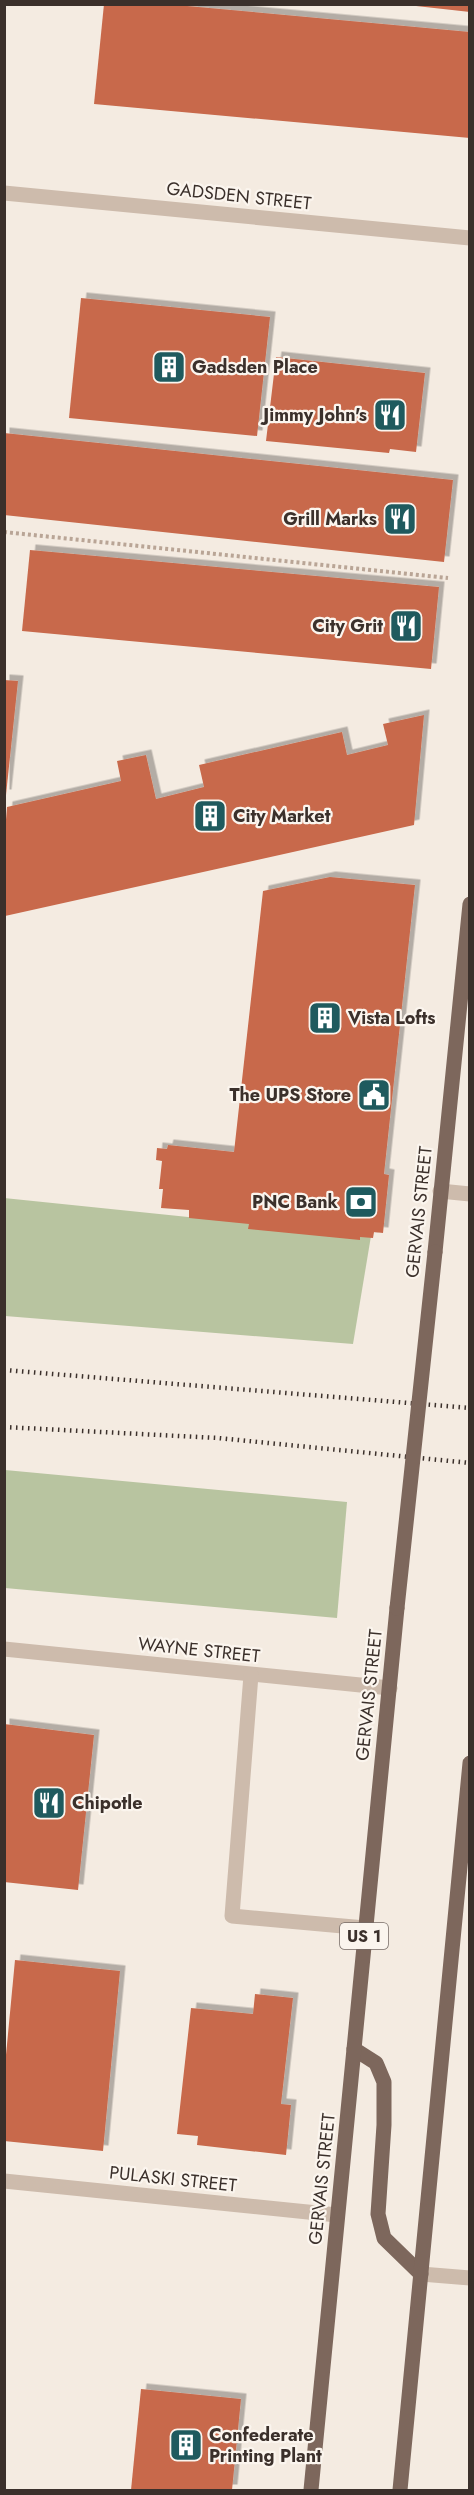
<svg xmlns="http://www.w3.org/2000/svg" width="474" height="2495" viewBox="0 0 474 2495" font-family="Jost,sans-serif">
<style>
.green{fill:#b8c4a0}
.building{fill:#c8694b;filter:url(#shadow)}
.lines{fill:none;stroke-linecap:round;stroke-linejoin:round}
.path{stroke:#b9a596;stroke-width:4;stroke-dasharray:3 3;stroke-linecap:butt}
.service{stroke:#cdbbac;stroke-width:15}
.minor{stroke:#cdbbac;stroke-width:15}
.tertiary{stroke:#cdbbac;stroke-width:15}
.primary{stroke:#7d675c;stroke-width:15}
.rail{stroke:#3b302b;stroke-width:4.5;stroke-dasharray:1.5 4.5;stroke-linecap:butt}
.primary-bridge{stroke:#7d675c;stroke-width:15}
.labels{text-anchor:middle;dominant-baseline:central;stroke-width:4.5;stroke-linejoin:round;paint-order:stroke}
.shield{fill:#fbf5ee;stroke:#756b66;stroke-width:1.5}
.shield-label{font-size:16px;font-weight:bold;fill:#3b302b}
.street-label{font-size:18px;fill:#3b302b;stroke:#fbf5ee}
.poi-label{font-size:18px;font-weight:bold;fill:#3b302b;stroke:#fbf5ee;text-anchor:start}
</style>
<defs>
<filter id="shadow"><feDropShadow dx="5.5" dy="-5.5" stdDeviation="0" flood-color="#0004"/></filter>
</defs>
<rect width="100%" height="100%" fill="#f4ebe1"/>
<g class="green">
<polygon points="4,1198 371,1236 353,1344 5,1316"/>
<polygon points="5,1470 347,1502 337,1618 5,1588"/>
</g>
<g class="building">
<polygon points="104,4 165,4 470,32 470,138 94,104"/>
<polygon points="416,4 470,4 470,12 416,6"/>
<polygon points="81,298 270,317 257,436 69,418"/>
<polygon points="276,357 425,373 416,452 390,449 389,453 266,441"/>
<polygon points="4,433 453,480 444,562 4,515"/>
<polygon points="30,550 439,587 431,669 22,631"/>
<polygon points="4,680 18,681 6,795 4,795"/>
<polygon points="424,715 414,825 5,916 5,832 7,807 121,781 117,761 146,755 156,799 204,787 199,765 342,732 347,755 388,745 383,724"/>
<polygon points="330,877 415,885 384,1174 389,1175 383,1233 374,1232 373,1238 360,1237 360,1240 248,1229 249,1224 189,1218 189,1210 161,1208 163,1189 159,1189 162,1161 156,1160 157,1148 167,1149 168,1145 234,1152 263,891"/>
<polygon points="4,1724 94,1735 78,1890 4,1882"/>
<polygon points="15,1960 120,1971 103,2151 4,2141 4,2076"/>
<polygon points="255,1994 293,1998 281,2104 291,2105 286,2155 197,2145 198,2136 177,2134 191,2008 253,2014"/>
<polygon points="141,2389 241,2399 232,2490 131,2490"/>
</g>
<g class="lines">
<polyline class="path" points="4,532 448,578"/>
<g class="service">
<polyline points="4,1649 390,1688"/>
<polyline points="251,1675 232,1916 365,1928"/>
</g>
<polyline class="minor" points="440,1191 470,1194"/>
<g class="tertiary">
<polyline points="4,193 470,238"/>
<polyline points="4,2181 337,2215"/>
<polyline points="421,2274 470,2278"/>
</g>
<g class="primary">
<polyline points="435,1252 470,904"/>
<polyline points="354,2049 376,2063 384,2082 384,2125 378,2214 384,2238 421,2274"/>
<polyline points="311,2490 397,1608"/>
<polyline points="400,2490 470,1763"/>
</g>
<g class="rail">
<polyline points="4,1370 470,1408"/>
<polyline points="4,1427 218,1438 470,1463"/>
</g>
<polyline class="primary-bridge" points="397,1608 435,1252"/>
</g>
<defs>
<symbol id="building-square" viewBox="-11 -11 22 22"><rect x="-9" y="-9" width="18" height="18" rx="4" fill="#1f5a5e" stroke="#fbf5ee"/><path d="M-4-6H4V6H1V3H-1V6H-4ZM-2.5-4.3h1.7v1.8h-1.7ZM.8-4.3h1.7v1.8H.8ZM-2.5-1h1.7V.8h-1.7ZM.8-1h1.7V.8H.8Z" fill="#fff"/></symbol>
<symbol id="restaurant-square" viewBox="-11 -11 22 22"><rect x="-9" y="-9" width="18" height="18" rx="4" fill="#1f5a5e" stroke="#fbf5ee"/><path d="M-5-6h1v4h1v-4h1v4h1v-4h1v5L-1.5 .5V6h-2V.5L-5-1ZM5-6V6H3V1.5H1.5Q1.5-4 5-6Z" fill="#fff"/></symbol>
<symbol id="civic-square" viewBox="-11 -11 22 22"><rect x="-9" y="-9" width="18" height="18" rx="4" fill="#1f5a5e" stroke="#fbf5ee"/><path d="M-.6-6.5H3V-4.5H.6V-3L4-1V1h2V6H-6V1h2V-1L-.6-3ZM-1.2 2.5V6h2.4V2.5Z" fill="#fff"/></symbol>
<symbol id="bank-square" viewBox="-11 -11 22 22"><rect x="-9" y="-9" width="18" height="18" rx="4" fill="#1f5a5e" stroke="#fbf5ee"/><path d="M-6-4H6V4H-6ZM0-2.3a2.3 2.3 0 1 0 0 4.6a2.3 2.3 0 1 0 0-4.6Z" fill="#fff"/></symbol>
</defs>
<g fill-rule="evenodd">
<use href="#building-square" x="150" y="348" width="38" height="38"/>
<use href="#restaurant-square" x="371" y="396" width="38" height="38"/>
<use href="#restaurant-square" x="381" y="500" width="38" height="38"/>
<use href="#restaurant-square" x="387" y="607" width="38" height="38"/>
<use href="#building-square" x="191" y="797" width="38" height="38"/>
<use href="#building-square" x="306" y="999" width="38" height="38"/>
<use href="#civic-square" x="355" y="1076" width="38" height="38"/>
<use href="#bank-square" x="342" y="1183" width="38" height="38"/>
<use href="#restaurant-square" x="30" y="1784" width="38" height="38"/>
<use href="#building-square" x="167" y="2426" width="38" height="38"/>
</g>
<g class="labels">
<rect class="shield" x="340" y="1923" width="48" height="26" rx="4.5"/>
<g class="shield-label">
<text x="364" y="1936">US 1</text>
</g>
<g class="street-label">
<text transform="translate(239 196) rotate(6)">GADSDEN STREET</text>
<text transform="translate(419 1212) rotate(-84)">GERVAIS STREET</text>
<text transform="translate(199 1650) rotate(6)">WAYNE STREET</text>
<text transform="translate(369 1695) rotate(-84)">GERVAIS STREET</text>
<text transform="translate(173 2179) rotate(6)">PULASKI STREET</text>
<text transform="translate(322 2179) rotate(-84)">GERVAIS STREET</text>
</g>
<g class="poi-label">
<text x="192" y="367">Gadsden Place</text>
<text x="367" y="415" text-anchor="end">Jimmy John's</text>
<text x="377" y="519" text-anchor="end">Grill Marks</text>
<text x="383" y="626" text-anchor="end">City Grit</text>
<text x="233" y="816">City Market</text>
<text x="348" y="1018">Vista Lofts</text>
<text x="351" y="1095" text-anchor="end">The UPS Store</text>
<text x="338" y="1202" text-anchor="end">PNC Bank</text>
<text x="72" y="1803">Chipotle</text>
<text x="209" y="2435">Confederate<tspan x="209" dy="21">Printing Plant</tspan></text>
</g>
</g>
<rect width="474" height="2495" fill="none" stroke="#3b302b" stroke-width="12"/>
</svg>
